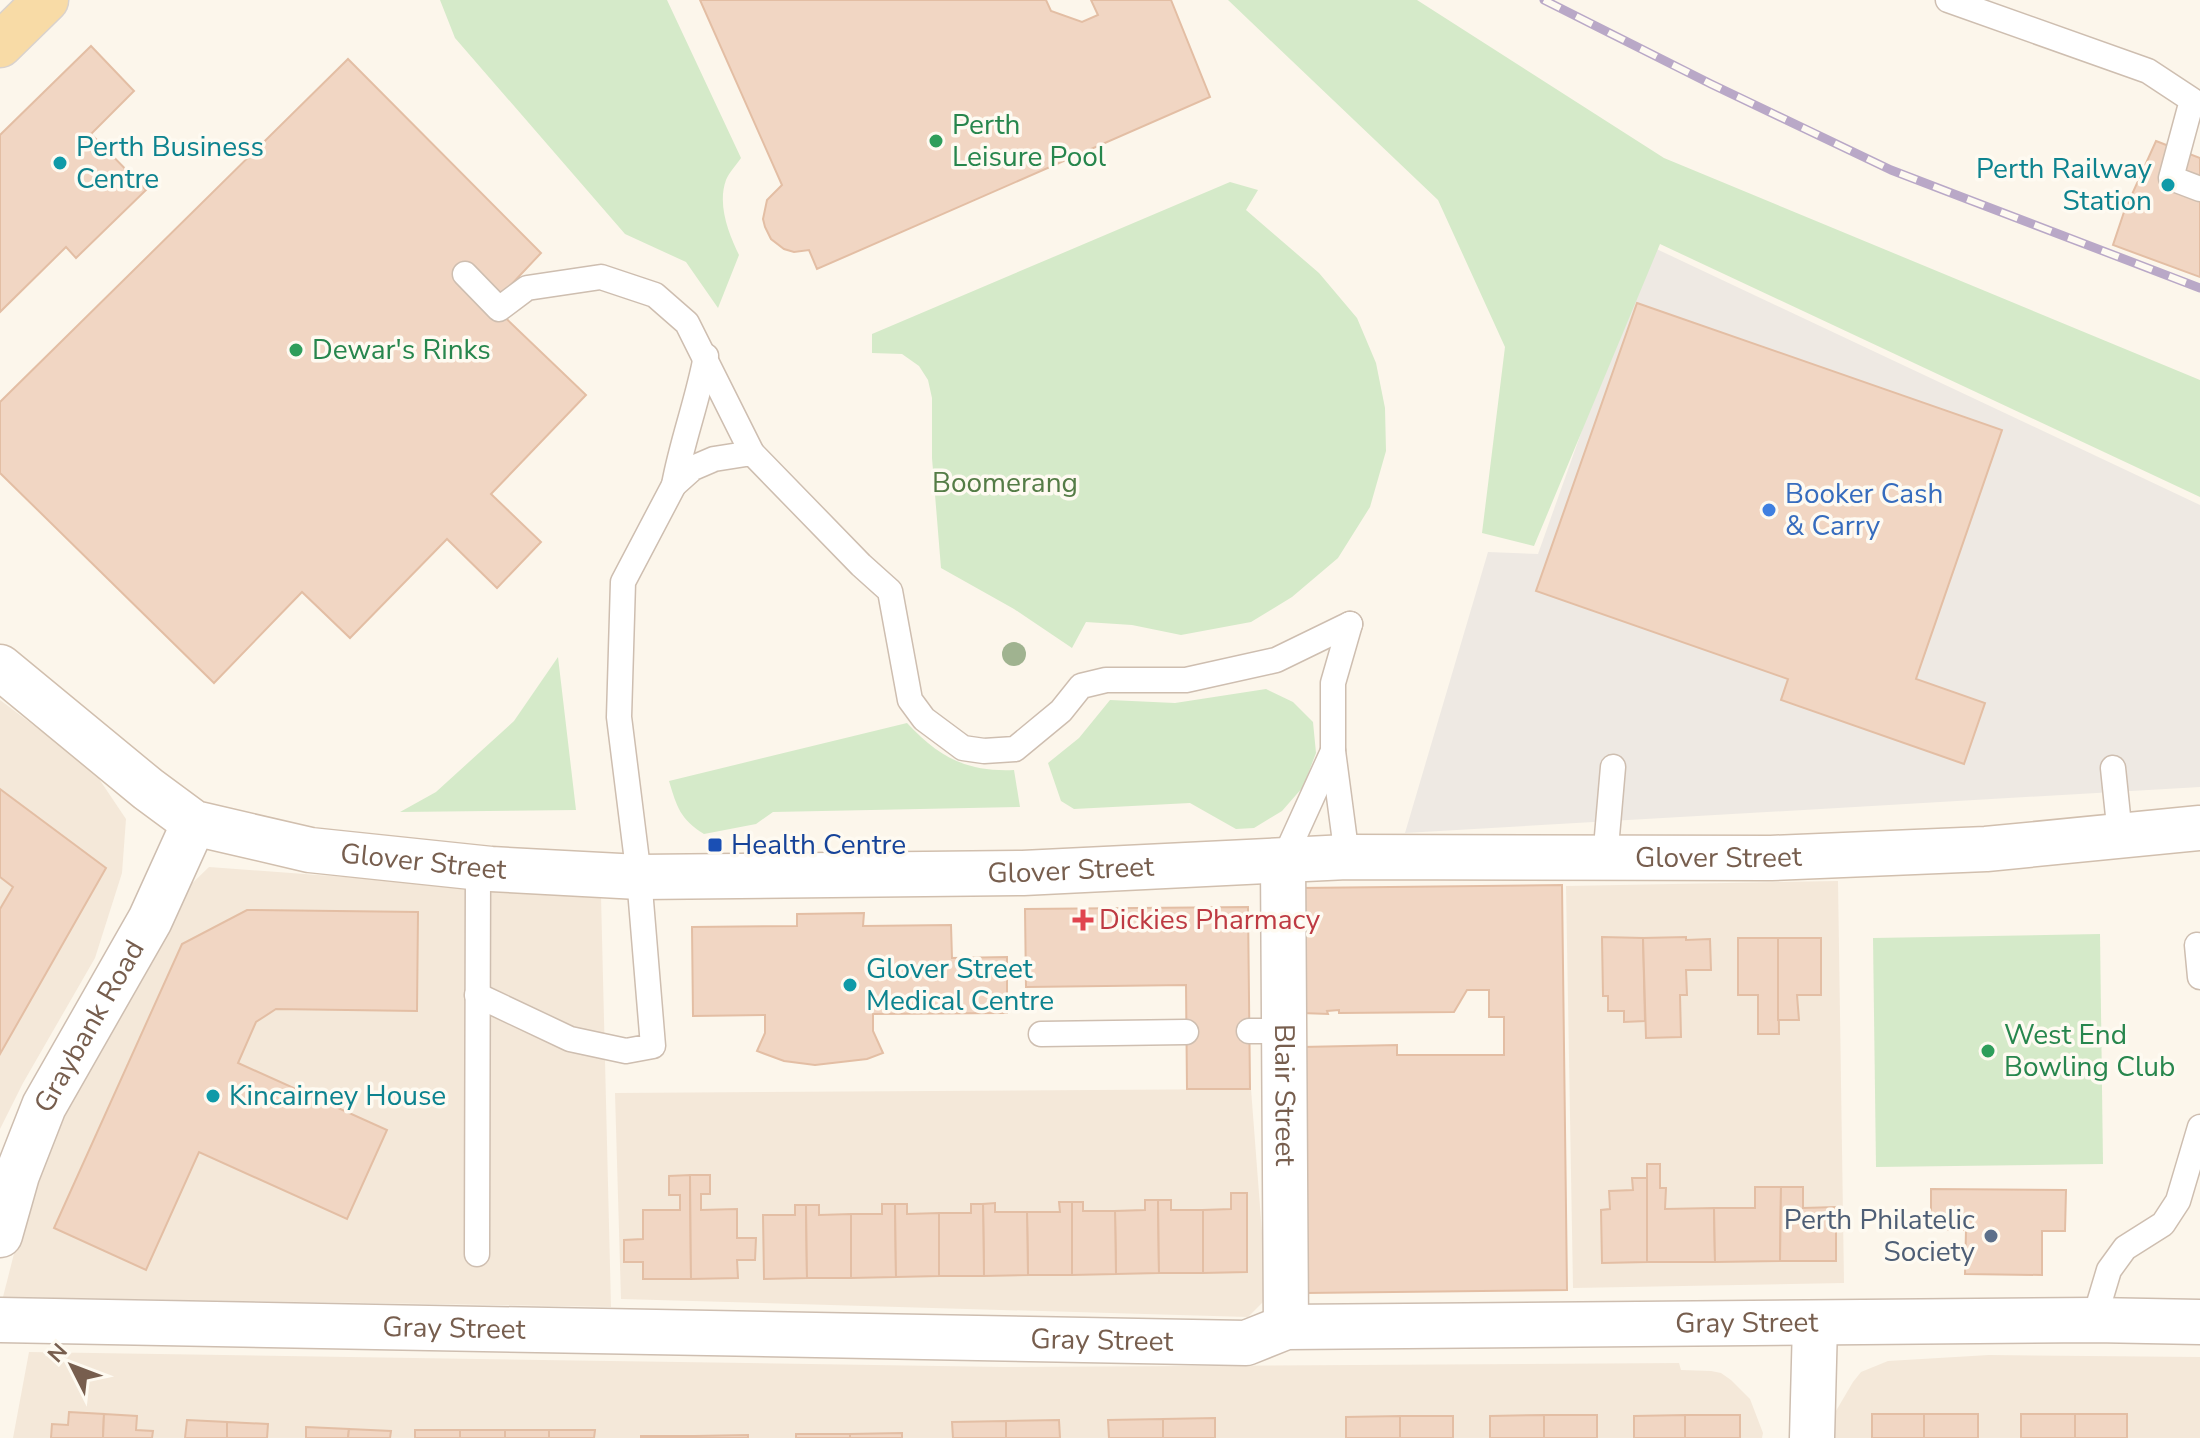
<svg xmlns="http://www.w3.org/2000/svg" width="2200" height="1438" viewBox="0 0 2200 1438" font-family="'Nunito Sans',sans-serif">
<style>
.residential{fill:#f4e8d9}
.industrial{fill:#eee9e3}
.green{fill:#d5eac9}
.building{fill:#f1d6c3;stroke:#e3bea4;stroke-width:2}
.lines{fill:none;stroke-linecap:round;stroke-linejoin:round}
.lane-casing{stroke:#cebeb0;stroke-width:27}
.street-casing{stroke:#cebeb0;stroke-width:47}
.secondary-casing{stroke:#d1bfae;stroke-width:47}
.primary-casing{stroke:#d9d2cd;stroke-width:47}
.lane{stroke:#fff;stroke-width:24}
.street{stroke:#fff;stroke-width:44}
.secondary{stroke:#fff;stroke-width:44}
.primary{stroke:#f8dba6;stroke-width:44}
.rail-casing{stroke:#b9a8c7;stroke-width:9}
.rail{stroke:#fefaf1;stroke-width:6;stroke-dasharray:18;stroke-linecap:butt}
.tree{fill:#a0b390}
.leisure-dot{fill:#2e9e5b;stroke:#fefaf1;stroke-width:3}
.culture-dot{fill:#0f9aa8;stroke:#fefaf1;stroke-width:3}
.shop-dot{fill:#3f7fe0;stroke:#fefaf1;stroke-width:3}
.transit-dot{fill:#1a4fb4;stroke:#fefaf1;stroke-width:3}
.health-dot{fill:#e0444e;stroke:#fefaf1;stroke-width:3}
.service-dot{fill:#5c6f8a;stroke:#fefaf1;stroke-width:3}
.labels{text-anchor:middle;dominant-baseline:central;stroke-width:7;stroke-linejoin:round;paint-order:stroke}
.leisure-label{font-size:28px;fill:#27864d;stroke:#fefaf1;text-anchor:start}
.culture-label{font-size:28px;fill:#0d838f;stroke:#fefaf1;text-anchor:start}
.park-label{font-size:28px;fill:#547c46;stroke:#fefaf1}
.shop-label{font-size:28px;fill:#366cbe;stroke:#fefaf1;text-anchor:start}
.transit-label{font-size:28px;fill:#164399;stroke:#fefaf1;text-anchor:start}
.street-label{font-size:28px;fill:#775e4e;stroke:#fefaf1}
.health-label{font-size:28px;fill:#be3a42;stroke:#fefaf1;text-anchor:start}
.service-label{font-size:28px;fill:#4e5e75;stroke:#fefaf1;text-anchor:end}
</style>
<rect width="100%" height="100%" fill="#fcf6eb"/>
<g class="residential">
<polygon points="0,700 93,770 126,819 122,873 95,958 23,1083 0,1129"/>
<polygon points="209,867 601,896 611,1307 3,1297 43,1139 154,920"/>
<polygon points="1838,881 1844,1283 1573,1288 1566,886"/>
<polygon points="1251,1089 1267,1298 1248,1317 621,1299 615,1093"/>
<polygon points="29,1352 1003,1367 1679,1363 1681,1370 1711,1371 1721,1373 1731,1380 1750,1399 1763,1433 1762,1438 13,1438"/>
<polygon points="1989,1355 2200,1357 2200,1438 1832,1438 1833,1416 1853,1382 1861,1372 1888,1361"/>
</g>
<polygon class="industrial" points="1648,245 2200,505 2200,787 1405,833 1488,552 1538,554"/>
<g class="green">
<path d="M440,0H667L741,158C736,165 729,173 726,180C717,205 729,234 739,255L718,308L686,262L625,234L455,38Z"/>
<polygon points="1228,0 1417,0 1664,158 2200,380 2200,497 1660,244 1534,546 1482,533 1505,347 1438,200"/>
<polygon points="1230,182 1258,190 1246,210 1319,273 1357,318 1376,363 1385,408 1386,451 1370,507 1338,558 1292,597 1251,622 1181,635 1132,625 1086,622 1072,648 1014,609 941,568 932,458 932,398 928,380 919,366 902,354 872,353 872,334"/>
<polygon points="558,657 576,810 400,812 436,792 514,721"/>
<polygon points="1266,689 1293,702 1313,722 1316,753 1303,787 1282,811 1254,828 1236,829 1190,803 1074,809 1061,801 1048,763 1079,738 1110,700 1175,703"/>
<path d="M907,723C939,757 966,772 1014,770L1020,807L773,812L756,824L704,834C680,819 677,807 669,781Z"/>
<polygon points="2100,934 2103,1164 1876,1167 1873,938"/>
</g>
<g class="building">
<polygon points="700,0 1046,0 1051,11 1082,22 1098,15 1091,0 1171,0 1210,97 817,269 809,250 794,252 784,249 771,239 765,227 763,219 767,200 782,185"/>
<polygon points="91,46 134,91 91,134 146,190 76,258 66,247 0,312 0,135"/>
<polygon points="348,59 541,253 492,305 586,395 491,494 541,542 497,588 447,539 350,638 302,592 214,683 0,473 0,402"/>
<polygon points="2156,141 2200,158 2200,277 2113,245 2124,212"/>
<polygon points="1637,303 2002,430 1916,679 1985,703 1964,764 1781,700 1788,679 1536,591"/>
<polygon points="0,789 106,868 0,1054 0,909 13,887 0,877"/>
<polygon points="1562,885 1567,1290 1306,1293 1302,1047 1397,1045 1397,1055 1504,1055 1504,1017 1489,1017 1489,990 1467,990 1454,1012 1339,1013 1339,1010 1327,1011 1328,1014 1302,1013 1301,888"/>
<polygon points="1248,907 1250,1089 1187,1089 1186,985 1026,987 1025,909"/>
<polygon points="247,910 418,912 417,1011 276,1009 256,1022 238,1063 387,1130 347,1219 199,1152 146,1270 54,1228 182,944"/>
<polygon points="864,913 863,926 951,925 952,958 1007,957 1007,1013 873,1014 873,1031 883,1053 867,1059 815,1065 784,1061 757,1051 765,1033 765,1015 693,1016 692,927 797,926 797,914"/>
<polygon points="1602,937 1643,938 1645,1021 1624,1022 1624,1011 1608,1011 1608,996 1603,996"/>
<polygon points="1686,937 1686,940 1710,939 1711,970 1686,970 1687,995 1680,995 1681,1037 1646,1038 1643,938"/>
<polygon points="1738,938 1778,938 1779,1034 1758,1034 1758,995 1738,995"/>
<polygon points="1778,938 1821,938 1821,995 1797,995 1799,1020 1778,1020"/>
<polygon points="1647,1164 1660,1164 1660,1188 1666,1188 1665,1209 1714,1208 1715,1262 1647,1262"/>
<polygon points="690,1175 691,1279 643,1279 643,1262 624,1262 624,1240 643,1239 643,1210 680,1210 680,1195 669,1195 669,1176"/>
<polygon points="690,1175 710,1175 710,1194 701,1194 701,1210 737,1209 737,1238 756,1238 755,1260 737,1260 738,1278 691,1279"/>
<polygon points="1632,1178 1647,1178 1647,1262 1602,1263 1601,1210 1610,1209 1609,1191 1633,1190"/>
<polygon points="1755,1187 1781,1187 1780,1261 1715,1262 1714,1208 1755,1208"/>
<polygon points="1781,1187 1803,1187 1803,1208 1836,1207 1836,1261 1780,1261"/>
<polygon points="1931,1189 2066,1190 2065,1231 2042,1231 2042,1275 1965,1274 1966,1230 1931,1229"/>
<polygon points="1231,1193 1247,1193 1247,1272 1203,1273 1203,1210 1231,1209"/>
<polygon points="1145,1200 1158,1200 1159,1273 1116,1274 1115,1211 1145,1210"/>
<polygon points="1158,1200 1171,1200 1171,1210 1203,1210 1203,1273 1159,1273"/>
<polygon points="1059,1202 1072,1202 1072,1275 1028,1275 1027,1212 1060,1212"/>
<polygon points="1072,1202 1083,1202 1083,1211 1115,1211 1116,1274 1072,1275"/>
<polygon points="995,1203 995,1212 1027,1212 1028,1275 984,1276 983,1204"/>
<polygon points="882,1204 895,1204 896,1277 851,1278 851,1214 882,1214"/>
<polygon points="895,1204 907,1204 907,1214 939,1213 939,1276 896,1277"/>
<polygon points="971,1204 983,1204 984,1276 939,1276 939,1213 971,1213"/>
<polygon points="795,1205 806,1205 807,1278 764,1279 763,1215 795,1215"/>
<polygon points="806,1205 819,1205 819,1215 851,1214 851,1278 807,1278"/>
<polygon points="69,1412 104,1414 103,1438 51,1438 52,1424 68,1425"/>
<polygon points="104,1414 137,1416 136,1430 153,1431 152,1438 103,1438"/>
<rect x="1872" y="1414" width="52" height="24"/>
<rect x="1924" y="1414" width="54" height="24"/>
<rect x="2021" y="1414" width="54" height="24"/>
<rect x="2075" y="1414" width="52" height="24"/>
<polygon points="1544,1415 1544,1438 1490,1438 1490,1416"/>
<rect x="1544" y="1415" width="53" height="23"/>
<polygon points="1685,1415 1685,1438 1634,1438 1634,1416"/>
<rect x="1685" y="1415" width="55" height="23"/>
<rect x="1400" y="1416" width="53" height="22"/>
<polygon points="1400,1416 1400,1438 1346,1438 1346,1417"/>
<polygon points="1215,1418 1215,1438 1163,1438 1163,1419"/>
<polygon points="1163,1419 1163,1438 1109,1438 1108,1420"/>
<polygon points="187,1420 227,1422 227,1438 185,1438"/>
<polygon points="1059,1420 1060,1438 1006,1438 1006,1421"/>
<polygon points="1006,1421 1006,1438 953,1438 952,1422"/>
<polygon points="227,1422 268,1424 267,1438 227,1438"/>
<polygon points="306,1427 349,1429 348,1438 306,1438"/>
<polygon points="349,1429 391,1431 390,1438 348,1438"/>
<rect x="415" y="1430" width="45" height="8"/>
<rect x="460" y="1430" width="45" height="8"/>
<rect x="505" y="1430" width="44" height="8"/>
<polygon points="549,1430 595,1430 594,1438 549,1438"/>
<polygon points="902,1433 902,1438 850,1438 850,1434"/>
<rect x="796" y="1434" width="54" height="4"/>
<polygon points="748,1435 748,1438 695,1438 695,1436"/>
<rect x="641" y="1436" width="54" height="2"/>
</g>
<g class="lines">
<defs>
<g id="lane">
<polyline points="1948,0 2148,71 2192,100 2171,178 2200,189"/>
<polyline points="465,274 499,309 527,288 601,277 655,295 687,323 752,453"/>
<path d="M674,485C682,441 698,400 706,356"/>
<polyline points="2113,768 2120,835"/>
<polyline points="1347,857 1333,751 1333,683 1350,624"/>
<polyline points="1605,859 1613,767"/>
<polyline points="1283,861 1333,751"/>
<polyline points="2197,945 2200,977"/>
<polyline points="477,995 570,1039 626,1051 653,1046 639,877 619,717 623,582 674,485 693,468 714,459 752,453 861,565 890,591 910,700 924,719 963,748 984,751 1015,749 1061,711 1081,686 1106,680 1186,680 1276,660 1350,624"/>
<polyline points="1249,1031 1284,1031"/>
<polyline points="1041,1034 1186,1032"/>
<polyline points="477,1254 478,868"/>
<polyline points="2094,1320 2109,1270 2125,1248 2163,1224 2178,1201 2200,1127"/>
</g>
<g id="street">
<path id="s1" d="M1283,861L1286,1327"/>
<path id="s2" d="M0,1235L17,1175L44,1106L150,920L194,823"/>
<path id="s3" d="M0,1320L1246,1343L1286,1327L2094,1320L2200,1322"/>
<polyline points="1812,1438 1815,1324"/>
</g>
<g id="secondary">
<path id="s4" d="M0,667L148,789L194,823L310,850L491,869L639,877L1023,873L1347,857L1771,858L1986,849L2200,828"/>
</g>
<polyline id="primary" points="0,45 46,0"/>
</defs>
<use href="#lane" class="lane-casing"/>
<use href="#street" class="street-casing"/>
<use href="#secondary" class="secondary-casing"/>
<use href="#primary" class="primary-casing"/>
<use href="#lane" class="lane"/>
<use href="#street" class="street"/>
<use href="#secondary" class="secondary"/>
<use href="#primary" class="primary"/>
<defs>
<polyline id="rail" points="1544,0 1711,84 1891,170 2200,288"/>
</defs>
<use href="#rail" class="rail-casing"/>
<use href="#rail" class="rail"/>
</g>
<circle class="tree" cx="1014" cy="654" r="12"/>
<g class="leisure-dot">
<circle cx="936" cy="141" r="8"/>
<circle cx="296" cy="350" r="8"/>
<circle cx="1988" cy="1051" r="8"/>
</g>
<g class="culture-dot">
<circle cx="60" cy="163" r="8"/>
<circle cx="2168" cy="185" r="8"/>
<circle cx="850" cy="985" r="8"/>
<circle cx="213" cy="1096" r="8"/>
</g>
<circle class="shop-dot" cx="1769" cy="510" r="8"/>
<rect class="transit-dot" x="707" y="837" width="16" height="16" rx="4"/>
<path class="health-dot" d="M1079 908h8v8h8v8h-8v8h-8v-8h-8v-8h8z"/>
<circle class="service-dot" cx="1991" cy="1236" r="8"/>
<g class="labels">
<g class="leisure-label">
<text x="952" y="125">Perth<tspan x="952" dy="32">Leisure Pool</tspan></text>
<text x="312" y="350">Dewar's Rinks</text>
<text x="2004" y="1035">West End<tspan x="2004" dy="32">Bowling Club</tspan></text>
</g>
<g class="culture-label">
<text x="76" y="147">Perth Business<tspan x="76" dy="32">Centre</tspan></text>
<text x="2152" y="169" text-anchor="end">Perth Railway<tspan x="2152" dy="32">Station</tspan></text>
<text x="866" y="969">Glover Street<tspan x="866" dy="32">Medical Centre</tspan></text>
<text x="229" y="1096">Kincairney House</text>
</g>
<g class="park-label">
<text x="1005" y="483">Boomerang</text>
</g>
<g class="shop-label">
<text x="1785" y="494">Booker Cash<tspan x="1785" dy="32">&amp; Carry</tspan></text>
</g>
<g class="transit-label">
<text x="731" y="845">Health Centre</text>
</g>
<g class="street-label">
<text stroke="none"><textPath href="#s4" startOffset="1778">Glover Street</textPath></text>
<text stroke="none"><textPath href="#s4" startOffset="482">Glover Street</textPath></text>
<text stroke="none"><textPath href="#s4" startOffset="1130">Glover Street</textPath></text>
<text stroke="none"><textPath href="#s2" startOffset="228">Graybank Road</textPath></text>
<text stroke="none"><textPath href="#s1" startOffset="234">Blair Street</textPath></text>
<text stroke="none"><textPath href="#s3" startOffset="1750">Gray Street</textPath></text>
<text stroke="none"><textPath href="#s3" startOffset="454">Gray Street</textPath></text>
<text stroke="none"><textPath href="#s3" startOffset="1102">Gray Street</textPath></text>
</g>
<g class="health-label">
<text x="1099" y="920">Dickies Pharmacy</text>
</g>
<g class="service-label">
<text x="1975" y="1220">Perth Philatelic<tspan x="1975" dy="32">Society</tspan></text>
</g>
</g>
<g transform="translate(72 1366) rotate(312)" stroke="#fefaf1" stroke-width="6" paint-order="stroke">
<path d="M0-6L14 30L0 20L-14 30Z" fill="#775e4e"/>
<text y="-12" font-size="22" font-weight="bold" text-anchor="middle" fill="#775e4e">N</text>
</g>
</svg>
